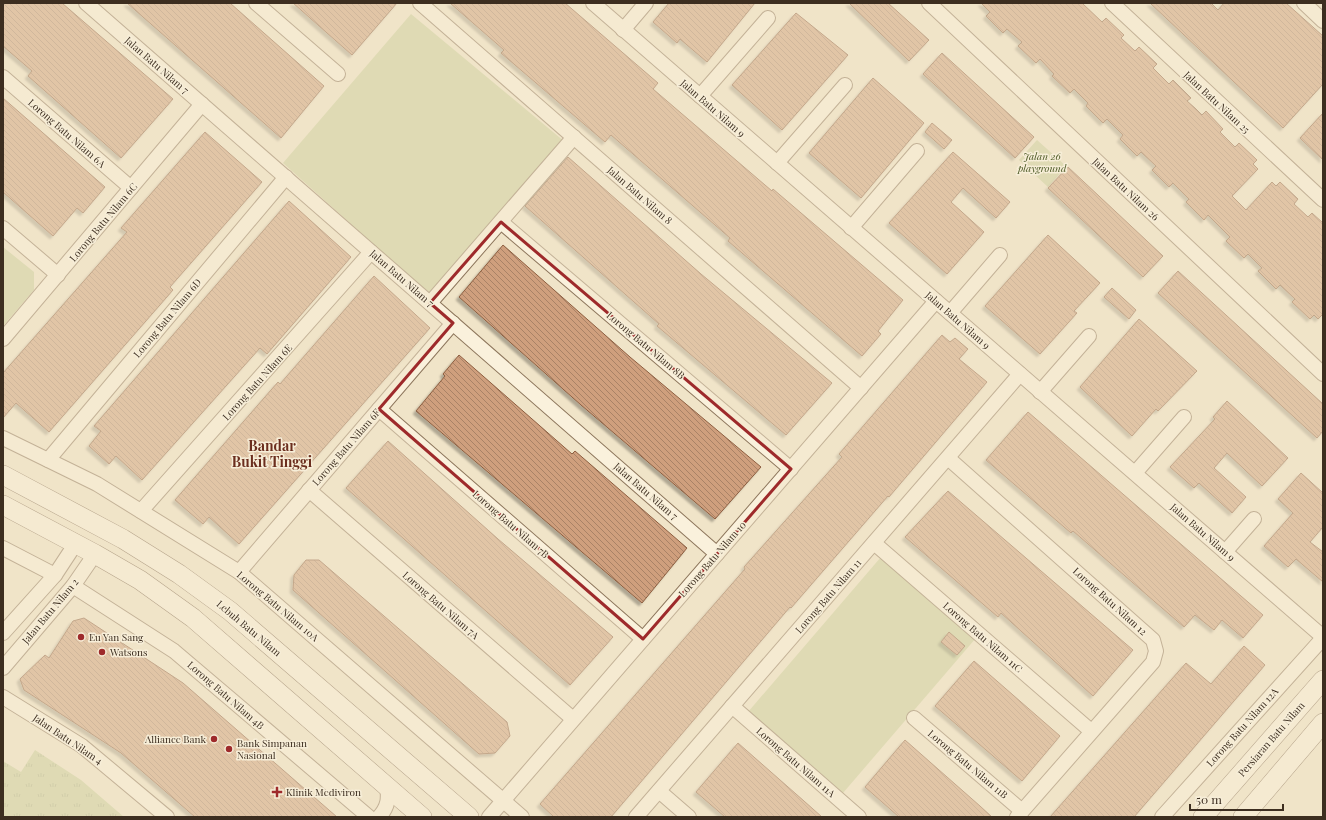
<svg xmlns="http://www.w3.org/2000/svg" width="1326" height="820" viewBox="0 0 1326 820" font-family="'Playfair Display',serif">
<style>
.grass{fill:url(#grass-tufts)}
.green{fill:#c9cf9b}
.building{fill:url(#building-back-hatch);stroke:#8d5f41;filter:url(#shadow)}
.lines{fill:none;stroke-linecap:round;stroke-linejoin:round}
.minor-casing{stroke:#8d765c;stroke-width:16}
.secondary-casing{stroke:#6f573f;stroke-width:20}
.minor{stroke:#faf1dc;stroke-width:14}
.secondary{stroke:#faf1dc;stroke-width:19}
.marked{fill:none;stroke:#9e2a2b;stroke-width:3;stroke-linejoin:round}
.poi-dot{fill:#9e2a2b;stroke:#f7eed8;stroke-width:1.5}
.labels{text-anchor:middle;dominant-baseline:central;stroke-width:3;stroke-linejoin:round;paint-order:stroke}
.street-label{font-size:10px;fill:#3d2e20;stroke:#f7eed8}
.park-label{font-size:10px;font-style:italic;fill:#4d5a26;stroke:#f7eed8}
.poi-label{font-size:10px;fill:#3d2e20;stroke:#f7eed8;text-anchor:start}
.district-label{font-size:14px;font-weight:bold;fill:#6b2e1e;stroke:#f7eed8}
</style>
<defs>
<pattern id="grass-tufts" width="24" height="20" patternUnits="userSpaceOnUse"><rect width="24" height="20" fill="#c9cf9b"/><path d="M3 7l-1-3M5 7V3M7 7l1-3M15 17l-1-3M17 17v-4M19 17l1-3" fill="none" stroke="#aeb285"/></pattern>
<pattern id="building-back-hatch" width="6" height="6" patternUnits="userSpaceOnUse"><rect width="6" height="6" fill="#cf9f7d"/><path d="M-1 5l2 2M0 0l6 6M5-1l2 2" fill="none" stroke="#a98266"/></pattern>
<filter id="shadow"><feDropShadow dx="-3" dy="3" stdDeviation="1" flood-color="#0004"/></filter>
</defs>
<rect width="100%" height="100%" fill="#f0e4c8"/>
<polygon class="grass" points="35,750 81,780 124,817 3,817 3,761 21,772"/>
<g class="green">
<polygon points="411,14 565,142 431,296 283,163"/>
<polygon points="1037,140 1066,166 1048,187 1019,160"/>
<polygon points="3,247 34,272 34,290 3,326"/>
<polygon points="881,557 976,638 843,793 748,712"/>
</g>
<g class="building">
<polygon points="3,3 62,3 173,99 121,158 28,76 32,71 3,46"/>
<polygon points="127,3 230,3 324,86 281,138"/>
<polygon points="293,3 397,3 352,55"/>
<polygon points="450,3 565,3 658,83 653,89 772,191 773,189 903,300 878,331 881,334 862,356 728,241 730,238 611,135 605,142 501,53 504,50"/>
<polygon points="669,3 755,3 707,62 680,39 677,43 653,22"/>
<polygon points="849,3 888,3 929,40 909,61"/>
<polygon points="981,3 1082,3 1102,22 1106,18 1124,35 1121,38 1135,51 1139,47 1157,64 1153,68 1169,84 1173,80 1191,98 1187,101 1195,108 1202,115 1206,111 1223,129 1220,132 1235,147 1239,143 1257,160 1253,164 1258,169 1232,196 1246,210 1272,182 1276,186 1280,182 1298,199 1294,204 1308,217 1312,213 1323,223 1323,314 1318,319 1314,315 1310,319 1292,302 1295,299 1280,285 1276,289 1258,271 1262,268 1248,254 1244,258 1226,241 1230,237 1208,215 1204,220 1186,202 1189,199 1173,183 1169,187 1152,170 1156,166 1141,152 1137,156 1120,139 1123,135 1107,119 1103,123 1086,106 1088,103 1074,89 1070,93 1052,76 1054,74 1040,59 1036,63 1018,46 1022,42 1007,29 1003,33 986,16 990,12"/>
<polygon points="1150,3 1211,3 1218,10 1224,3 1286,3 1323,36 1323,84 1283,128"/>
<polygon points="796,13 848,55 782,130 732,85"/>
<polygon points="942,53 1034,137 1015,158 923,74"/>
<polygon points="873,78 924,123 861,198 809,153"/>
<polygon points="3,98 105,187 83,213 77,208 53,236 3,192"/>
<polygon points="1323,113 1323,160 1300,138"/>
<polygon points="932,123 952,140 944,149 925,132"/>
<polygon points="205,132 262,182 170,287 173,290 49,432 16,403 3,418 3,373 127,232 121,228"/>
<polygon points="953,152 1010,202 996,218 963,188 951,202 984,232 947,274 889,223"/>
<polygon points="568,157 701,274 832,383 786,435 657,326 659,324 525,206"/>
<polygon points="1068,167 1163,256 1143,277 1048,188"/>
<polygon points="289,201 351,257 267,354 260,348 142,480 116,456 109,464 89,446 101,431 94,426"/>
<polygon points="1048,235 1100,283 1074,311 1077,313 1040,354 985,306"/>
<polygon points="503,245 630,357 761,467 715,519 581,405 459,297"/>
<polygon points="1178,271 1323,404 1323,431 1317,438 1158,293"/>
<polygon points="374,276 430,328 239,544 209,517 203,524 175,500 278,382 280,384"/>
<polygon points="1112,288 1136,310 1129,319 1104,297"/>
<polygon points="1139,319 1197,371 1158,411 1156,409 1132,436 1080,387"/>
<polygon points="942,335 950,342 955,338 968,349 959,359 987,382 889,497 888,496 791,608 790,607 611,817 554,817 540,804 745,569 744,567 752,558 842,457 839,454"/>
<polygon points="459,355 572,454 575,451 687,548 642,603 416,411 445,376 443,374"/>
<polygon points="1227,401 1288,458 1262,486 1227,453 1214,468 1246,497 1232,513 1199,483 1194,488 1170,467 1215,419 1213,417"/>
<polygon points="1028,412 1263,615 1243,638 1222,620 1214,630 1195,615 1184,627 1073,531 1071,533 986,460"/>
<polygon points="388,441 498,539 613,637 570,685 346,488"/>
<polygon points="1301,473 1323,493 1323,527 1310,542 1323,552 1323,582 1296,559 1288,567 1264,546 1293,513 1278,499"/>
<polygon points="948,491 1133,650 1093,696 1001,613 998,617 905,537"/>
<polygon points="306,560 319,560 507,722 510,736 495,753 479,754 293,590 294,575"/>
<polygon points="84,618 183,683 337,817 195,817 121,753 24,690 20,679 45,655 49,658 73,621"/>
<polygon points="949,632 965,646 957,655 941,642"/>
<polygon points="1244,646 1265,665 1134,817 1050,817 1186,663 1211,684"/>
<polygon points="974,661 1060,736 1022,781 935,706"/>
<polygon points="905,740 980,806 992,817 899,817 865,787"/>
<polygon points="738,743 804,801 822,817 725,817 696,792"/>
</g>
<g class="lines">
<defs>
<g id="minor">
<polyline points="86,3 717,554"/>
<polyline points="256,3 338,74"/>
<polyline points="420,3 861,388"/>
<polyline points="593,3 1323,637"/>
<polyline points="929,3 1323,374"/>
<polyline points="1112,3 1323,200"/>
<polyline points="1304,3 1323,21"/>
<polyline points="623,30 646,3"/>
<polyline points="3,77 131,188"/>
<polyline points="700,96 768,18"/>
<polyline points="777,163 845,85"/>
<polyline points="501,222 791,469"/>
<polyline points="3,228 58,275"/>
<polyline points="851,228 917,151"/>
<polyline points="430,303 574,137"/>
<polyline points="950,313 1000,255"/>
<polyline points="3,339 202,104"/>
<polyline points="1040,392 1089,336"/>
<polyline points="379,409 643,639"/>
<polyline points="3,438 97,484 239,572 522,817"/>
<polyline points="948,458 1153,640 1156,651 1153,662 1017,817"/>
<polyline points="48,460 286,177"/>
<polyline points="1135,473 1184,417"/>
<polyline points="309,490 573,719"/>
<polyline points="141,511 371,252"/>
<polyline points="874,543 1091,731"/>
<polyline points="3,548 55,575"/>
<polyline points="1225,552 1254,519"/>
<polyline points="239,572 453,323"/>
<polyline points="73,586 174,651 369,817"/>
<polyline points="3,633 55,575 76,543"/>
<polyline points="3,668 73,586 95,554"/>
<polyline points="3,697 82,746 167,817"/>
<polyline points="732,706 859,817"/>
<polyline points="914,718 1022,811"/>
<polyline points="659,791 689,817"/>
<path d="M379,817C388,807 389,799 387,786"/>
<polyline points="489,817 936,301"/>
<polyline points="636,817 1020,374"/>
<polyline points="1162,817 1323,638"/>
</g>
<g id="secondary">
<polyline points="3,475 123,539 179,574 230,611 469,817"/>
<polyline points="3,505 95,554 140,580 193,618 422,817"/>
<polyline points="1203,817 1323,680"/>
<polyline points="1243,817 1323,723"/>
</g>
</defs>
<use href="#minor" class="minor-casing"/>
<use href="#secondary" class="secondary-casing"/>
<use href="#minor" class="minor"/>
<use href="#secondary" class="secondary"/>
</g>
<path d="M0 0H1326V820H0ZM501,222L791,469L643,639L379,409L453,323L430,303Z" fill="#f0e4c8" fill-opacity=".55" fill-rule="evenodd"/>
<path class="marked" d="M501,222L791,469L643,639L379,409L453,323L430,303Z"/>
<g class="poi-dot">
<circle cx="81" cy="637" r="4"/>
<circle cx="102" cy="652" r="4"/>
<circle cx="214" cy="739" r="4"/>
<circle cx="229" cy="749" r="4"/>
<path d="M275 786h4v4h4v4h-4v4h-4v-4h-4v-4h4z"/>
</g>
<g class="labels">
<g class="street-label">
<text transform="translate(157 65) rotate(41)">Jalan Batu Nilam 7</text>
<text transform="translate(1217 102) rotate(43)">Jalan Batu Nilam 25</text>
<text transform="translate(713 108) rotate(41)">Jalan Batu Nilam 9</text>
<text transform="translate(67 133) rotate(41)">Lorong Batu Nilam 6A</text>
<text transform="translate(1126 189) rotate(43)">Jalan Batu Nilam 26</text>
<text transform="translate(640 195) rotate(41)">Jalan Batu Nilam 8</text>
<text transform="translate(103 222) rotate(-50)">Lorong Batu Nilam 6C</text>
<text transform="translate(402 278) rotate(41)">Jalan Batu Nilam 7</text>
<text transform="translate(167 318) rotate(-50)">Lorong Batu Nilam 6D</text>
<text transform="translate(958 320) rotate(41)">Jalan Batu Nilam 9</text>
<text transform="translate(646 345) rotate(40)">Lorong Batu Nilam 8B</text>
<text transform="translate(257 382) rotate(-48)">Lorong Batu Nilam 6E</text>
<text transform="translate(346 447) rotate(-49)">Lorong Batu Nilam 6F</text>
<text transform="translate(646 491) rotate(41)">Jalan Batu Nilam 7</text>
<text transform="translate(511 524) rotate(41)">Lorong Batu Nilam 7B</text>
<text transform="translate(1203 532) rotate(41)">Jalan Batu Nilam 9</text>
<text transform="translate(712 559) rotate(-49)">Lorong Batu Nilam 10</text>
<text transform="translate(828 596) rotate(-49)">Lorong Batu Nilam 11</text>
<text transform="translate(1110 601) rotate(42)">Lorong Batu Nilam 12</text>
<text transform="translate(441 605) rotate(41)">Lorong Batu Nilam 7A</text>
<text transform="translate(278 606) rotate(40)">Lorong Batu Nilam 10A</text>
<text transform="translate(50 611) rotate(-50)">Jalan Batu Nilam 2</text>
<text transform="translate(249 628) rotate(40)">Lebuh Batu Nilam</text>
<text transform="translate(983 637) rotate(41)">Lorong Batu Nilam 11C</text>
<text transform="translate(226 695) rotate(41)">Lorong Batu Nilam 4B</text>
<text transform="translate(1242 727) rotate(-48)">Lorong Batu Nilam 12A</text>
<text transform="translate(68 739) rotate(34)">Jalan Batu Nilam 4</text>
<text transform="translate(1271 739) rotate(-49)">Persiaran Batu Nilam</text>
<text transform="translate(796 762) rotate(41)">Lorong Batu Nilam 11A</text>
<text transform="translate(968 764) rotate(40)">Lorong Batu Nilam 11B</text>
</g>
<g class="park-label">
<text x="1042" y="156">Jalan 26<tspan x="1042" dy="12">playground</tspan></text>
</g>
<g class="poi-label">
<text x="89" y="637">Eu Yan Sang</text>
<text x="110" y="652">Watsons</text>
<text x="206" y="739" text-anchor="end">Alliance Bank</text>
<text x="237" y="743">Bank Simpanan<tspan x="237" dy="12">Nasional</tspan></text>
<text x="286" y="792">Klinik Mediviron</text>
</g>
<g class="district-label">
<text x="272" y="445">Bandar<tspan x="272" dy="16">Bukit Tinggi</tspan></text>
</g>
</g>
<rect width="1326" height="820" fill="none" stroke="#3d2e20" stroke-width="8"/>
<path d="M1190 804v6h93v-6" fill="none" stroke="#3d2e20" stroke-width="2"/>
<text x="1196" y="804" font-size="12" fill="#3d2e20" stroke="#f7eed8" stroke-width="3" paint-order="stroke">50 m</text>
</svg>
